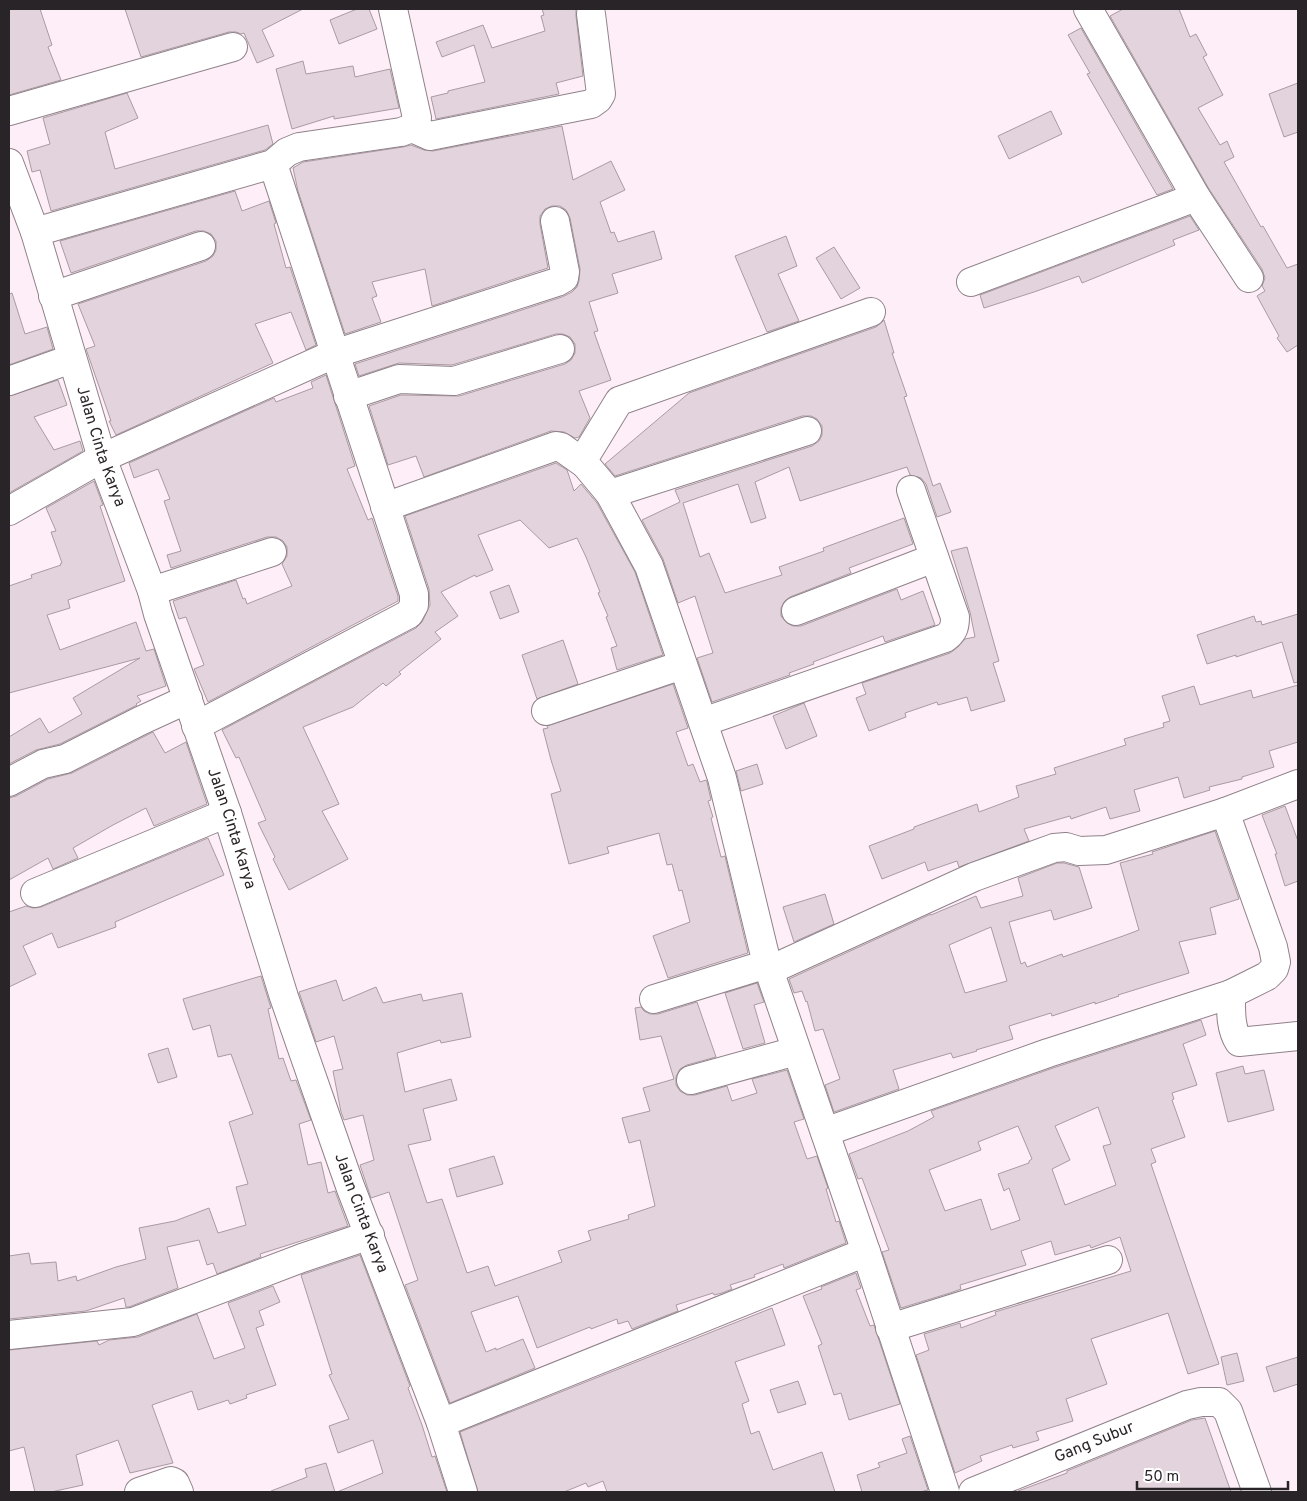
<svg xmlns="http://www.w3.org/2000/svg" width="1307" height="1501" viewBox="0 0 1307 1501" font-family="Overpass,sans-serif">
<style>
.building{fill:#e2d3dc;stroke:#aa9ba3;fill-rule:evenodd}
.lines{fill:none;stroke-linecap:round;stroke-linejoin:round}
.minor-casing{stroke:#90828a;stroke-width:30}
.minor{stroke:#fff;stroke-width:28}
.labels{text-anchor:middle;dominant-baseline:central;stroke-width:4;stroke-linejoin:round;paint-order:stroke}
.street-label{font-size:16px;fill:#292427;stroke:#fff}
</style>
<rect width="100%" height="100%" fill="#feeef7"/>
<g class="building">
<polygon points="9,9 40,9 52,45 48,47 61,80 9,95"/>
<polygon points="125,9 303,9 262,30 274,56 257,63 244,33 241,34 236,32 229,32 141,57"/>
<polygon points="357,9 369,9 377,29 339,44 330,20"/>
<polygon points="542,9 576,9 576,16 583,76 556,83 559,94 436,119 431,97 448,93 448,91 485,82 474,45 442,57 436,42 483,25 492,48 545,31 541,16 544,15"/>
<polygon points="1123,9 1179,9 1190,37 1196,34 1207,55 1203,57 1223,95 1198,108 1220,145 1227,141 1234,157 1224,162 1261,227 1263,226 1287,268 1298,264 1298,345 1287,352 1277,338 1279,336 1257,296 1265,291 1262,286 1265,278 1262,269 1209,189 1110,16"/>
<polygon points="1081,28 1173,189 1157,195 1087,74 1090,73 1068,35"/>
<polygon points="303,61 306,74 353,66 355,77 390,69 399,108 334,119 334,116 292,129 276,69"/>
<polygon points="1298,83 1298,132 1284,137 1269,94"/>
<polygon points="127,93 138,118 105,132 115,169 268,125 273,144 265,150 51,211 40,170 32,172 27,151 50,144 43,118"/>
<polygon points="1051,111 1062,134 1009,159 998,136"/>
<polygon points="562,126 573,180 611,161 625,190 600,202 611,233 614,232 618,242 654,231 662,259 612,274 618,293 589,302 598,331 594,332 611,380 579,391 590,418 579,437 575,438 564,432 551,431 424,477 416,456 388,465 369,406 401,395 459,396 565,364 571,360 575,353 575,344 570,337 563,334 556,334 452,365 399,363 359,376 355,364 562,297 572,292 577,287 579,281 580,269 570,218 566,210 560,206 552,206 545,209 540,216 540,224 548,268 432,306 425,269 372,282 377,296 372,298 381,322 345,334 298,191 293,168 303,162 403,147 411,145 424,150 433,151"/>
<polygon points="235,191 242,211 269,201 276,223 274,224 286,268 290,267 316,345 306,350 291,312 255,324 273,363 116,435 109,421 111,421 86,349 95,346 78,304 206,261 213,256 216,250 216,241 211,234 204,231 196,231 71,273 60,241"/>
<polygon points="1190,216 1199,230 1173,240 1175,245 1082,283 1079,276 1034,292 984,308 980,295"/>
<polygon points="786,236 797,266 778,274 799,321 767,332 735,256"/>
<polygon points="834,247 860,288 841,299 816,258"/>
<polygon points="12,293 25,334 47,327 53,349 9,365 9,294"/>
<polygon points="884,320 894,353 892,353 907,396 904,397 933,486 940,483 951,512 937,517 926,484 921,478 910,475 907,467 800,501 789,467 755,482 766,518 751,523 738,484 683,503 700,557 709,553 725,593 782,575 779,567 824,551 823,548 904,518 913,544 849,568 851,573 790,597 784,602 781,608 781,616 787,623 793,626 801,626 897,589 901,600 923,591 935,625 885,642 883,636 813,662 814,664 789,673 790,675 712,702 697,658 713,653 695,596 678,603 663,559 642,520 680,502 675,490 812,446 819,441 822,435 822,426 817,419 811,416 802,416 615,476 605,464 689,393 876,327"/>
<polygon points="326,375 355,466 347,469 368,520 372,518 398,596 398,601 208,702 194,669 204,665 186,617 179,619 173,601 236,580 243,599 245,598 247,604 292,586 282,564 287,556 287,547 283,541 276,537 267,537 171,568 167,555 181,551 164,501 170,499 158,469 134,478 129,463 274,398 276,402 313,388 311,382"/>
<polygon points="58,380 67,405 34,417 54,450 80,441 83,451 9,493 9,396"/>
<polygon points="556,463 567,470 574,491 581,484 597,503 635,572 663,655 617,670 611,648 617,646 606,617 608,616 598,593 600,592 586,557 577,538 549,548 520,520 478,535 493,570 476,577 475,575 441,592 458,616 435,632 441,639 399,672 401,674 386,686 383,683 353,707 303,727 339,804 322,811 348,859 289,890 273,859 275,857 258,823 266,820 239,757 236,758 222,730 416,628 422,622 430,605 429,589 405,516"/>
<polygon points="94,481 103,505 100,506 125,581 68,600 70,608 47,615 60,650 136,622 146,651 154,649 166,686 137,696 141,701 136,704 137,705 60,744 36,750 9,764 9,737 40,718 49,733 82,714 73,698 140,658 9,693 9,586 32,578 31,575 61,565 60,564 62,563 51,532 56,531 46,508"/>
<polygon points="967,547 999,661 993,663 1005,701 971,711 967,697 938,705 937,702 905,713 906,717 869,731 856,698 866,694 862,683 950,653 958,647 965,639 975,637 970,612 951,551"/>
<polygon points="509,585 519,612 500,619 490,592"/>
<polygon points="1298,614 1298,682 1294,683 1282,642 1236,657 1236,655 1207,664 1197,635 1254,616 1256,622 1261,621 1262,625"/>
<polygon points="563,640 578,684 537,699 522,655"/>
<polygon points="673,684 688,728 676,732 688,766 693,764 700,782 706,780 707,782 711,800 708,801 713,817 711,818 721,857 725,856 748,953 668,978 653,936 690,922 682,890 679,891 672,864 667,865 659,833 607,847 609,853 569,864 551,794 561,791 551,760 543,729 548,728 547,726"/>
<polygon points="1298,685 1298,742 1269,751 1274,767 1242,777 1242,779 1209,787 1210,790 1184,798 1178,777 1134,790 1140,811 1110,819 1106,807 1071,819 1070,816 1024,829 1029,841 959,867 957,861 928,871 925,862 882,879 869,846 914,829 914,827 977,804 979,812 1019,797 1016,786 1056,774 1054,768 1126,745 1124,739 1164,727 1163,723 1170,721 1162,696 1194,686 1200,705 1251,690 1253,698"/>
<polygon points="804,703 817,736 786,749 773,716"/>
<polygon points="153,732 165,753 186,742 207,804 154,826 146,808 113,825 73,848 78,858 53,869 48,858 9,880 9,798 16,796 48,779 72,773"/>
<polygon points="757,764 763,784 741,791 736,771"/>
<polygon points="1285,806 1298,841 1298,881 1285,886 1275,854 1277,854 1262,815"/>
<path d="M1215,831L1239,899L1210,908L1216,934L1179,942L1189,973L1118,995L1119,996L1095,1004V1002L1052,1016L1051,1013L1009,1026L1013,1039L976,1050L977,1051L953,1058L951,1053L893,1070L899,1089L834,1112L825,1085L840,1079L823,1029L815,1031L807,1001L806,1002L802,991L794,993L789,979L931,914V915L976,896L981,908L1023,896L1018,878L1057,863H1064L1079,867L1092,908L1054,920L1051,910L1009,922L1021,964L1025,962L1027,967L1062,954L1063,957L1123,936L1139,930L1120,863L1153,854L1152,852ZM991,927L1007,981L965,993L949,945Z"/>
<polygon points="208,838 224,875 115,922 116,927 58,948 52,933 23,946 36,974 9,987 9,912 26,906 33,908 41,907"/>
<polygon points="825,894 834,924 794,942 783,907"/>
<polygon points="261,976 271,1008 268,1009 279,1059 283,1058 291,1081 296,1080 311,1120 299,1124 308,1165 321,1162 328,1193 335,1191 348,1226 260,1254 261,1257 217,1274 213,1263 207,1265 199,1240 167,1247 178,1288 129,1307 126,1307 124,1298 86,1311 9,1319 9,1256 29,1253 31,1264 56,1262 58,1281 76,1276 77,1281 116,1267 146,1259 139,1228 175,1221 209,1208 218,1233 246,1225 236,1187 248,1184 229,1122 253,1114 231,1054 218,1057 210,1025 193,1030 183,999"/>
<polygon points="336,980 343,1001 376,987 383,1003 421,994 423,1001 462,993 471,1037 441,1043 440,1040 397,1053 405,1092 451,1079 457,1100 423,1109 431,1140 408,1145 427,1203 442,1199 467,1273 488,1266 495,1286 562,1262 558,1251 591,1240 588,1231 629,1219 628,1215 655,1206 640,1140 629,1143 622,1118 650,1111 643,1088 674,1079 661,1036 640,1040 635,1008 641,1007 644,1011 650,1014 658,1014 697,1002 716,1057 687,1065 680,1069 676,1077 676,1085 680,1091 687,1095 695,1095 727,1086 732,1101 757,1093 752,1079 787,1070 804,1119 794,1122 807,1159 817,1156 828,1188 826,1189 836,1222 839,1221 846,1243 784,1268 783,1264 754,1275 755,1277 730,1285 732,1289 722,1293 714,1295 713,1293 676,1305 678,1311 632,1329 628,1321 618,1324 617,1319 591,1329 590,1327 537,1348 518,1296 471,1312 486,1352 496,1348 496,1350 523,1339 535,1368 450,1403 405,1285 418,1280 389,1192 371,1198 360,1165 374,1160 363,1115 344,1120 341,1112 333,1071 343,1069 334,1036 316,1042 299,992"/>
<polygon points="757,983 764,1002 754,1005 765,1043 743,1049 725,993"/>
<path d="M1201,1020L1206,1035L1183,1044L1197,1085L1172,1093L1174,1099L1172,1100L1185,1137L1151,1149L1156,1162L1151,1164L1219,1364L1188,1374L1168,1313L1091,1339L1107,1384L1066,1399L1073,1421L1036,1432L1039,1440L1013,1448L1012,1445L980,1456L982,1461L955,1473L916,1355L929,1350L924,1334L960,1323L961,1328L996,1315L995,1312L1131,1271L1120,1237L1091,1248L1090,1245L1055,1255L1051,1241L1021,1251L1026,1265L960,1285L961,1289L950,1293L901,1308L882,1252L889,1250L862,1178L858,1179L849,1154L908,1131L934,1117L931,1111L1053,1068ZM1098,1107L1111,1144L1103,1146L1116,1185L1065,1205L1052,1169L1070,1160L1055,1126ZM1018,1126L1032,1159L1029,1161V1163L998,1174L1004,1191L1009,1188L1020,1220L991,1230L981,1199L945,1211L929,1170L981,1150L978,1142Z"/>
<polygon points="168,1048 177,1077 158,1083 148,1054"/>
<polygon points="1243,1066 1245,1074 1264,1070 1274,1110 1228,1122 1216,1073"/>
<polygon points="494,1156 503,1184 457,1197 449,1169"/>
<polygon points="360,1255 410,1386 408,1388 422,1425 432,1457 435,1456 447,1492 337,1492 383,1473 373,1440 338,1453 329,1426 349,1419 329,1375 332,1374 301,1275"/>
<polygon points="856,1273 861,1288 856,1290 870,1326 874,1325 900,1404 849,1420 841,1393 834,1395 818,1346 822,1344 803,1296 822,1289 821,1287"/>
<polygon points="273,1286 280,1302 259,1311 264,1325 256,1328 276,1385 246,1395 247,1398 230,1404 228,1400 198,1410 192,1391 152,1405 173,1463 130,1473 118,1440 76,1455 83,1485 51,1492 35,1492 24,1447 9,1451 9,1350 97,1341 99,1345 109,1340 138,1337 197,1314 214,1359 245,1348 228,1303"/>
<polygon points="772,1308 785,1345 735,1362 749,1401 742,1404 751,1434 759,1431 773,1470 822,1452 835,1492 607,1492 603,1481 588,1487 586,1483 564,1492 478,1492 460,1432"/>
<polygon points="1237,1353 1244,1381 1227,1385 1221,1357"/>
<polygon points="1298,1357 1298,1384 1274,1392 1266,1367"/>
<polygon points="798,1381 806,1404 778,1413 770,1390"/>
<polygon points="1205,1418 1231,1492 1018,1492 1018,1491 1067,1473 1067,1471 1192,1420"/>
<polygon points="910,1436 928,1490 920,1492 862,1492 857,1475 880,1467 878,1463 907,1453 902,1439"/>
<polygon points="326,1463 335,1492 271,1492 271,1491 307,1477 305,1469"/>
</g>
<g class="lines">
<defs>
<g id="minor">
<polyline points="393,9 417,118 412,128"/>
<polyline points="1088,9 1196,197 1249,278"/>
<polyline points="9,111 233,47"/>
<path id="s1" d="M9,163L35,232L102,458L152,591L158,614L227,813L284,997L350,1186L441,1423L463,1492"/>
<polyline points="35,232 273,164 287,152 299,147 401,132 412,128 430,136 591,104 598,99 601,94 591,14"/>
<polyline points="971,282 1196,197"/>
<polyline points="53,296 201,246"/>
<polyline points="871,312 619,401 586,455 585,464 610,494 649,566 722,778 767,964 866,1252 945,1492"/>
<polyline points="9,381 71,359"/>
<polyline points="348,396 399,379 454,381 560,349"/>
<polyline points="610,494 807,431"/>
<polyline points="385,507 556,446 561,447 585,464"/>
<polyline points="9,511 102,458 334,354 557,282 564,278 565,272 555,221"/>
<polyline points="152,591 272,552"/>
<polyline points="796,611 934,558"/>
<polyline points="546,711 682,665"/>
<path d="M703,722L945,638C953,632 955,628 955,617L911,490"/>
<polyline points="196,726 409,614 414,605 414,594 273,164"/>
<polyline points="9,782 43,764 65,759 140,721 188,699"/>
<polyline points="35,893 227,813"/>
<polyline points="770,970 974,877 1054,848 1066,847 1079,851 1106,850 1225,812 1298,784"/>
<path d="M1231,994C1231,1010 1230,1028 1239,1042L1298,1036"/>
<polyline points="654,999 767,964"/>
<polyline points="691,1080 796,1051"/>
<polyline points="825,1132 1048,1053 1231,994 1267,976 1274,969 1276,962 1273,947 1225,812"/>
<polyline points="890,1328 1108,1260"/>
<polyline points="9,1335 133,1322 302,1258 370,1235"/>
<polyline points="441,1423 866,1252"/>
<polyline points="139,1492 171,1481 175,1483 179,1492"/>
<path id="s2" d="M973,1492L1187,1405L1201,1402H1219L1228,1411L1257,1492"/>
</g>
</defs>
<use href="#minor" class="minor-casing"/>
<use href="#minor" class="minor"/>
</g>
<g class="labels">
<g class="street-label">
<text stroke="none"><textPath href="#s1" startOffset="298">Jalan Cinta Karya</textPath></text>
<text stroke="none"><textPath href="#s1" startOffset="702">Jalan Cinta Karya</textPath></text>
<text stroke="none"><textPath href="#s1" startOffset="1108">Jalan Cinta Karya</textPath></text>
<text stroke="none"><textPath href="#s2" startOffset="131">Gang Subur</textPath></text>
</g>
</g>
<rect width="1307" height="1501" fill="none" stroke="#292427" stroke-width="20"/>
<path d="M1137 1481v8h151v-8" fill="none" stroke="#292427" stroke-width="2.5"/>
<text x="1144" y="1481" font-size="15" fill="#292427" stroke="#ffffff" stroke-width="4" paint-order="stroke">50 m</text>
</svg>
